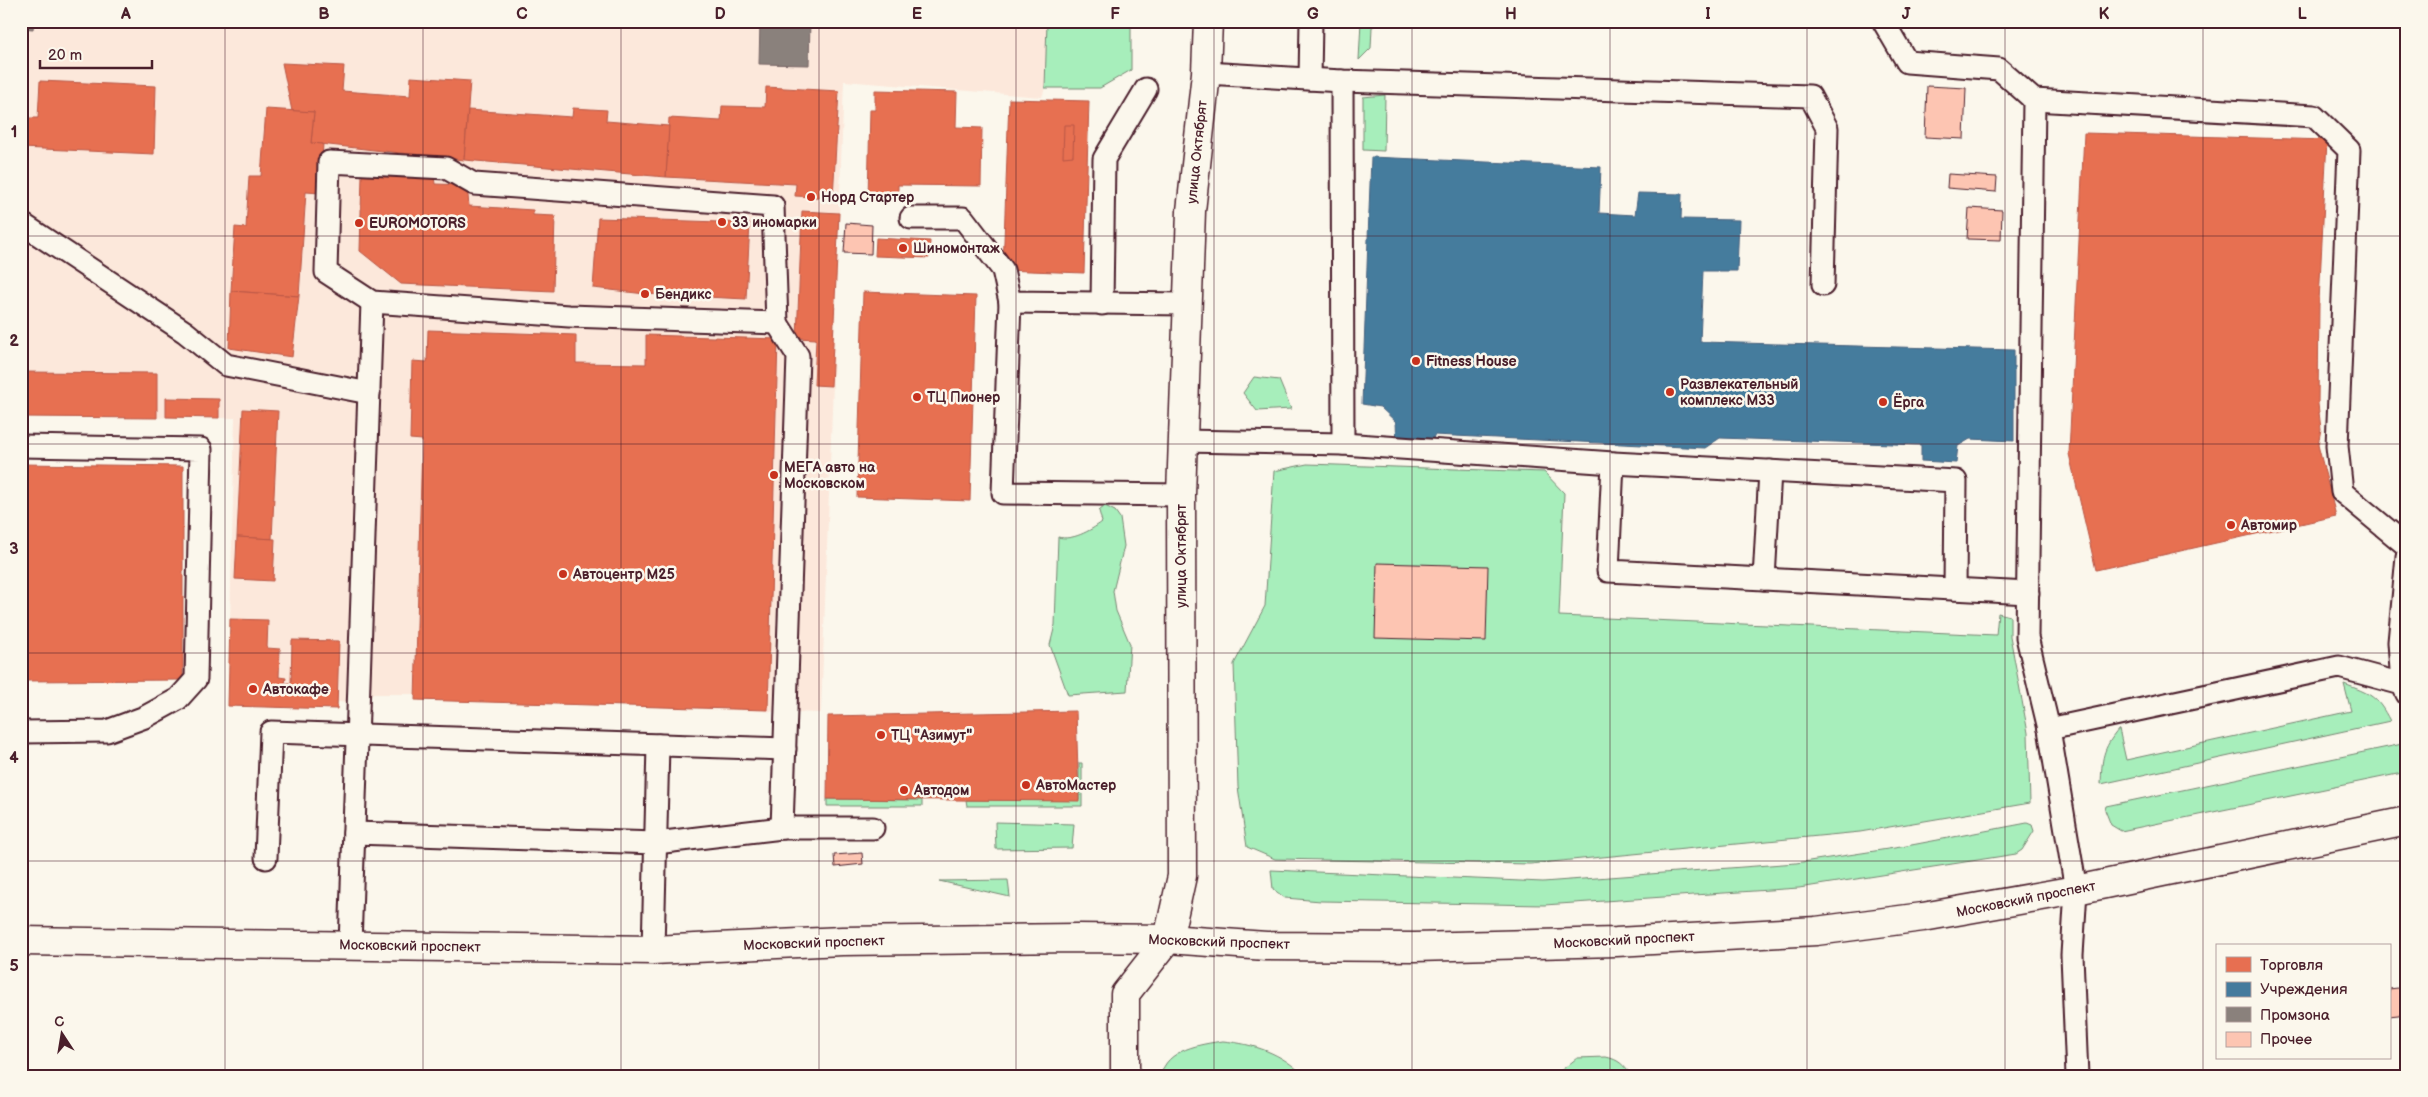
<svg xmlns="http://www.w3.org/2000/svg" width="2428" height="1097" viewBox="0 0 2428 1097" font-family="'Balsamiq Sans',sans-serif">
<style>
.built{fill:#fce8db}
.green{fill:#a7eebb;stroke:#788673}
.shops{fill:#e76f51;stroke:#b85746}
.public{fill:#457b9d;stroke:#465f7b}
.industry{fill:#8a817c;stroke:#776464}
.building{fill:#fdc5b2;stroke:#4a1f2b}
.lines{fill:none;stroke-linecap:round;stroke-linejoin:round}
.service-casing{stroke:#4a1f2b;stroke-width:25}
.minor-casing{stroke:#4a1f2b;stroke-width:31}
.tertiary-casing{stroke:#4a1f2b;stroke-width:31}
.secondary-casing{stroke:#4a1f2b;stroke-width:31}
.service{stroke:#fbf7ec;stroke-width:21}
.minor{stroke:#fbf7ec;stroke-width:28}
.tertiary{stroke:#fbf7ec;stroke-width:28}
.secondary{stroke:#fbf7ec;stroke-width:28}
.grid{fill:none;stroke:#4a1f2b;stroke-width:1;stroke-opacity:0.55}
.poi-dot{fill:#c8321e;stroke:#fbf7ec;stroke-width:2}
.labels{text-anchor:middle;dominant-baseline:central;stroke-width:5;stroke-linejoin:round;paint-order:stroke}
.street-label{font-size:14px;fill:#4a1f2b;stroke:#fbf7ec}
.poi-label{font-size:14px;font-weight:bold;fill:#4a1f2b;stroke:#fbf7ec;text-anchor:start}
.neatline{fill:none;stroke:#4a1f2b;stroke-width:2}
.grid-label{font-size:16px;text-anchor:middle;font-weight:bold;fill:#4a1f2b}
</style>
<rect width="100%" height="100%" fill="#fbf7ec"/>
<filter id="ink" filterUnits="userSpaceOnUse"><feTurbulence type="fractalNoise" baseFrequency=".02" numOctaves="2"/><feDisplacementMap in="SourceGraphic" scale="10" xChannelSelector="R" yChannelSelector="G"/><feConvolveMatrix kernelMatrix="1 2 1 2 8 2 1 2 1" color-interpolation-filters="sRGB"/></filter>
<g filter="url(#ink)">
<polygon class="built" points="21,21 1047,21 1045,88 1042,97 844,81 821,713 415,700 415,694 373,694 365,703 337,702 337,709 228,706 235,418 21,417"/>
<g class="green">
<polygon points="1047,21 1131,21 1131,70 1100,88 1045,88"/>
<polygon points="1361,21 1383,21 1372,27 1371,48 1359,60"/>
<polygon points="1385,95 1384,151 1363,150 1363,97"/>
<polygon points="1254,377 1279,380 1291,409 1257,411 1243,393"/>
<polygon points="1307,464 1544,472 1564,493 1559,616 1996,635 1998,613 2010,616 2010,636 2028,733 2030,803 1860,832 1530,864 1275,859 1247,847 1238,787 1234,664 1265,606 1274,471"/>
<path d="M1105,506L1115,511L1120,518L1124,546L1113,591L1116,611L1130,644L1127,691L1068,695L1050,645L1055,625L1058,537C1072,541 1090,531 1102,522L1099,511Z"/>
<path d="M2344,684C2371,694 2377,696 2390,721L2101,784C2102,759 2102,749 2119,729L2126,760L2351,711Z"/>
<polygon points="2407,743 2407,772 2121,831 2111,825 2105,810 2106,806"/>
<polygon points="1079,763 1082,763 1082,806 967,806 966,800 1079,800"/>
<polygon points="827,799 922,800 922,806 827,806"/>
<polygon points="995,822 1074,824 1072,848 996,849"/>
<polygon points="2027,823 2032,825 2034,831 2022,850 2016,854 1799,888 1544,905 1321,901 1285,898 1273,889 1271,870 1543,882 1796,863 1901,847"/>
<polygon points="1008,880 1010,897 939,881"/>
<path d="M1223,1041C1254,1044 1282,1053 1304,1076H1161C1165,1049 1202,1044 1223,1041Z"/>
<path d="M1606,1057C1620,1060 1623,1065 1632,1076H1554L1577,1058Z"/>
</g>
<g class="shops">
<polygon points="282,63 344,66 342,91 410,96 411,77 470,81 464,160 311,143 314,112 292,111"/>
<polygon points="40,81 156,86 154,154 21,148 21,118 38,118"/>
<polygon points="766,87 839,91 833,198 795,196 796,184 666,177 669,118 721,121 722,106 765,107"/>
<polygon points="875,90 957,92 956,127 982,128 981,186 898,185 898,199 868,198 870,110 875,110"/>
<polygon points="1009,99 1089,101 1084,273 1003,270"/>
<polygon points="573,108 607,110 606,121 669,126 666,177 464,160 468,110 572,117"/>
<polygon points="266,109 314,112 311,143 323,144 320,193 306,192 299,296 231,291 235,227 246,228 249,176 261,176"/>
<polygon points="1064,125 1074,125 1073,156 1063,157"/>
<polygon points="2084,133 2327,140 2319,302 2318,404 2321,429 2318,445 2336,516 2096,570 2069,454"/>
<polygon points="362,175 434,176 435,184 467,185 469,206 533,210 533,215 555,216 553,291 401,284 360,251"/>
<polygon points="802,211 839,213 831,386 814,385 816,339 797,338"/>
<polygon points="598,218 750,223 746,299 645,294 593,288"/>
<polygon points="876,238 930,241 929,258 875,256"/>
<polygon points="231,291 299,296 292,357 229,348"/>
<polygon points="863,292 976,296 970,501 857,497"/>
<polygon points="428,330 576,335 576,363 646,364 646,335 778,339 768,710 415,700 422,440 410,439 412,361 427,362"/>
<polygon points="21,372 157,373 157,418 21,417"/>
<polygon points="166,398 219,399 219,418 166,417"/>
<polygon points="243,409 278,411 272,539 237,537"/>
<polygon points="21,464 183,466 183,680 21,681"/>
<polygon points="237,537 275,539 273,581 235,579"/>
<polygon points="230,619 268,620 267,648 280,649 279,677 286,678 285,683 291,683 292,640 339,641 337,709 228,706"/>
<polygon points="1076,711 1079,801 827,799 828,716"/>
</g>
<polygon class="public" points="1371,157 1601,167 1599,213 1635,215 1638,193 1682,194 1681,219 1739,220 1737,271 1703,271 1700,342 2014,350 2014,441 1970,439 1958,446 1956,463 1921,461 1921,445 1720,438 1705,448 1434,435 1432,445 1397,445 1396,422 1380,407 1362,404"/>
<g class="industry">
<polygon points="21,21 34,21 33,29 21,28"/>
<polygon points="760,21 810,21 809,65 759,64"/>
</g>
<g class="building">
<polygon points="1927,86 1966,88 1964,139 1925,137"/>
<polygon points="1948,174 1997,177 1996,192 1947,188"/>
<polygon points="1969,208 2002,210 2001,240 1967,239"/>
<polygon points="846,223 872,225 871,254 844,253"/>
<polygon points="1377,563 1488,566 1486,641 1375,638"/>
<polygon points="862,853 863,864 835,867 834,855"/>
<polygon points="2407,987 2407,1014 2389,1016 2389,989"/>
</g>
<g class="lines">
<defs>
<g id="service">
<polyline points="1883,21 1907,62 1999,69 2034,100 2314,116 2349,150 2337,446 2342,492 2407,546"/>
<polyline points="1206,73 1342,81 1810,96 1827,128 1823,285"/>
<polyline points="1310,79 1311,21"/>
<polyline points="1342,81 1343,444"/>
<polyline points="2034,100 2027,637 2049,729 2076,890 2072,955 2077,1076"/>
<polygon points="329,162 446,168 474,184 773,206 777,323 569,316 372,302 326,272"/>
<polyline points="911,218 963,218 1003,270 1010,302 1187,304"/>
<polyline points="21,223 185,332 226,365 369,393"/>
<polyline points="1010,302 1003,493 1181,495"/>
<polyline points="1102,304 1104,159 1146,89"/>
<polyline points="777,323 798,356 782,828"/>
<polyline points="1182,441 1343,444 1613,463 1956,481 1955,589"/>
<polyline points="21,446 201,449 196,679 178,699 145,717 107,731 21,732"/>
<polyline points="1613,463 1608,571 1764,579 1770,471"/>
<polyline points="1764,579 2028,593"/>
<polyline points="2402,684 2399,642 2407,556"/>
<polyline points="2049,729 2339,667 2402,684 2407,694"/>
<polyline points="354,833 656,843 782,828 873,828"/>
<polyline points="266,858 271,732 785,749"/>
<polyline points="350,945 372,302"/>
<polyline points="653,950 658,745"/>
</g>
<polyline id="minor" points="1125,1076 1125,994 1168,939"/>
<polyline id="tertiary" points="1168,939 1182,876 1181,495 1191,211 1206,73 1208,21"/>
<polyline id="secondary" points="21,941 653,950 842,941 1077,938 1168,939 1266,946 1415,947 1616,942 1816,931 1923,917 2076,890 2407,821"/>
</defs>
<use href="#service" class="service-casing"/>
<use href="#minor" class="minor-casing"/>
<use href="#tertiary" class="tertiary-casing"/>
<use href="#secondary" class="secondary-casing"/>
<use href="#service" class="service"/>
<use href="#minor" class="minor"/>
<use href="#tertiary" class="tertiary"/>
<use href="#secondary" class="secondary"/>
</g>
</g>
<path class="grid" d="M225,21V1076M423,21V1076M621,21V1076M819,21V1076M1016,21V1076M1214,21V1076M1412,21V1076M1610,21V1076M1807,21V1076M2005,21V1076M2203,21V1076M21,236H2407M21,444H2407M21,653H2407M21,861H2407"/>
<g class="poi-dot">
<circle cx="811" cy="197" r="5"/>
<circle cx="722" cy="222" r="5"/>
<circle cx="359" cy="223" r="5"/>
<circle cx="903" cy="248" r="5"/>
<circle cx="645" cy="294" r="5"/>
<circle cx="1416" cy="361" r="5"/>
<circle cx="1670" cy="392" r="5"/>
<circle cx="917" cy="397" r="5"/>
<circle cx="1883" cy="402" r="5"/>
<circle cx="774" cy="475" r="5"/>
<circle cx="2231" cy="525" r="5"/>
<circle cx="563" cy="574" r="5"/>
<circle cx="253" cy="689" r="5"/>
<circle cx="881" cy="735" r="5"/>
<circle cx="1026" cy="785" r="5"/>
<circle cx="904" cy="790" r="5"/>
</g>
<g class="labels">
<g class="street-label">
<text transform="translate(1197 152) rotate(-84)">улица Октябрят</text>
<text transform="translate(1181 556) rotate(-90)">улица Октябрят</text>
<text transform="translate(2026 899) rotate(-11)">Московский проспект</text>
<text transform="translate(1624 940) rotate(-3)">Московский проспект</text>
<text transform="translate(1219 942) rotate(2)">Московский проспект</text>
<text transform="translate(814 943) rotate(-2)">Московский проспект</text>
<text transform="translate(410 946) rotate(1)">Московский проспект</text>
</g>
<g class="poi-label">
<text x="821" y="197">Норд Стартер</text>
<text x="732" y="222">33 иномарки</text>
<text x="369" y="223">EUROMOTORS</text>
<text x="913" y="248">Шиномонтаж</text>
<text x="655" y="294">Бендикс</text>
<text x="1426" y="361">Fitness House</text>
<text x="1680" y="384">Развлекательный<tspan x="1680" dy="16">комплекс М33</tspan></text>
<text x="927" y="397">ТЦ Пионер</text>
<text x="1893" y="402">Ёрга</text>
<text x="784" y="467">МЕГА авто на<tspan x="784" dy="16">Московском</tspan></text>
<text x="2241" y="525">Автомир</text>
<text x="573" y="574">Автоцентр М25</text>
<text x="263" y="689">Автокафе</text>
<text x="891" y="735">ТЦ "Азимут"</text>
<text x="1036" y="785">АвтоМастер</text>
<text x="914" y="790">Автодом</text>
</g>
</g>
<rect width="2428" height="1097" fill="none" stroke="#fbf7ec" stroke-width="55"/>
<rect x="2216" y="944" width="175" height="115" fill="#fbf7ec" stroke="#b4a19f"/>
<rect x="2226" y="957" width="25" height="15" fill="#e76f51" stroke="#b4a19f"/>
<text x="2260" y="970" font-size="15" fill="#4a1f2b">Торговля</text>
<rect x="2226" y="982" width="25" height="15" fill="#457b9d" stroke="#b4a19f"/>
<text x="2260" y="994" font-size="15" fill="#4a1f2b">Учреждения</text>
<rect x="2226" y="1007" width="25" height="15" fill="#8a817c" stroke="#b4a19f"/>
<text x="2260" y="1020" font-size="15" fill="#4a1f2b">Промзона</text>
<rect x="2226" y="1032" width="25" height="15" fill="#fdc5b2" stroke="#b4a19f"/>
<text x="2260" y="1044" font-size="15" fill="#4a1f2b">Прочее</text>
<g transform="translate(62 1034) rotate(348)" stroke="#fbf7ec" stroke-width="4" paint-order="stroke">
<path d="M0-4L9 19L0 12L-9 19Z" fill="#4a1f2b"/>
<text y="-8" font-size="14" font-weight="bold" text-anchor="middle" fill="#4a1f2b">С</text>
</g>
<path d="M40 60v8h112v-8" fill="none" stroke="#4a1f2b" stroke-width="2.5"/>
<text x="48" y="60" font-size="15" fill="#4a1f2b" stroke="#fbf7ec" stroke-width="4" paint-order="stroke">20 m</text>
<rect x="28" y="28" width="2372" height="1042" class="neatline"/>
<g class="grid-label">
<text x="126" y="19">A</text>
<text x="324" y="19">B</text>
<text x="522" y="19">C</text>
<text x="720" y="19">D</text>
<text x="917" y="19">E</text>
<text x="1115" y="19">F</text>
<text x="1313" y="19">G</text>
<text x="1511" y="19">H</text>
<text x="1708" y="19">I</text>
<text x="1906" y="19">J</text>
<text x="2104" y="19">K</text>
<text x="2302" y="19">L</text>
<text x="14" y="137">1</text>
<text x="14" y="346">2</text>
<text x="14" y="554">3</text>
<text x="14" y="763">4</text>
<text x="14" y="971">5</text>
</g>
</svg>
